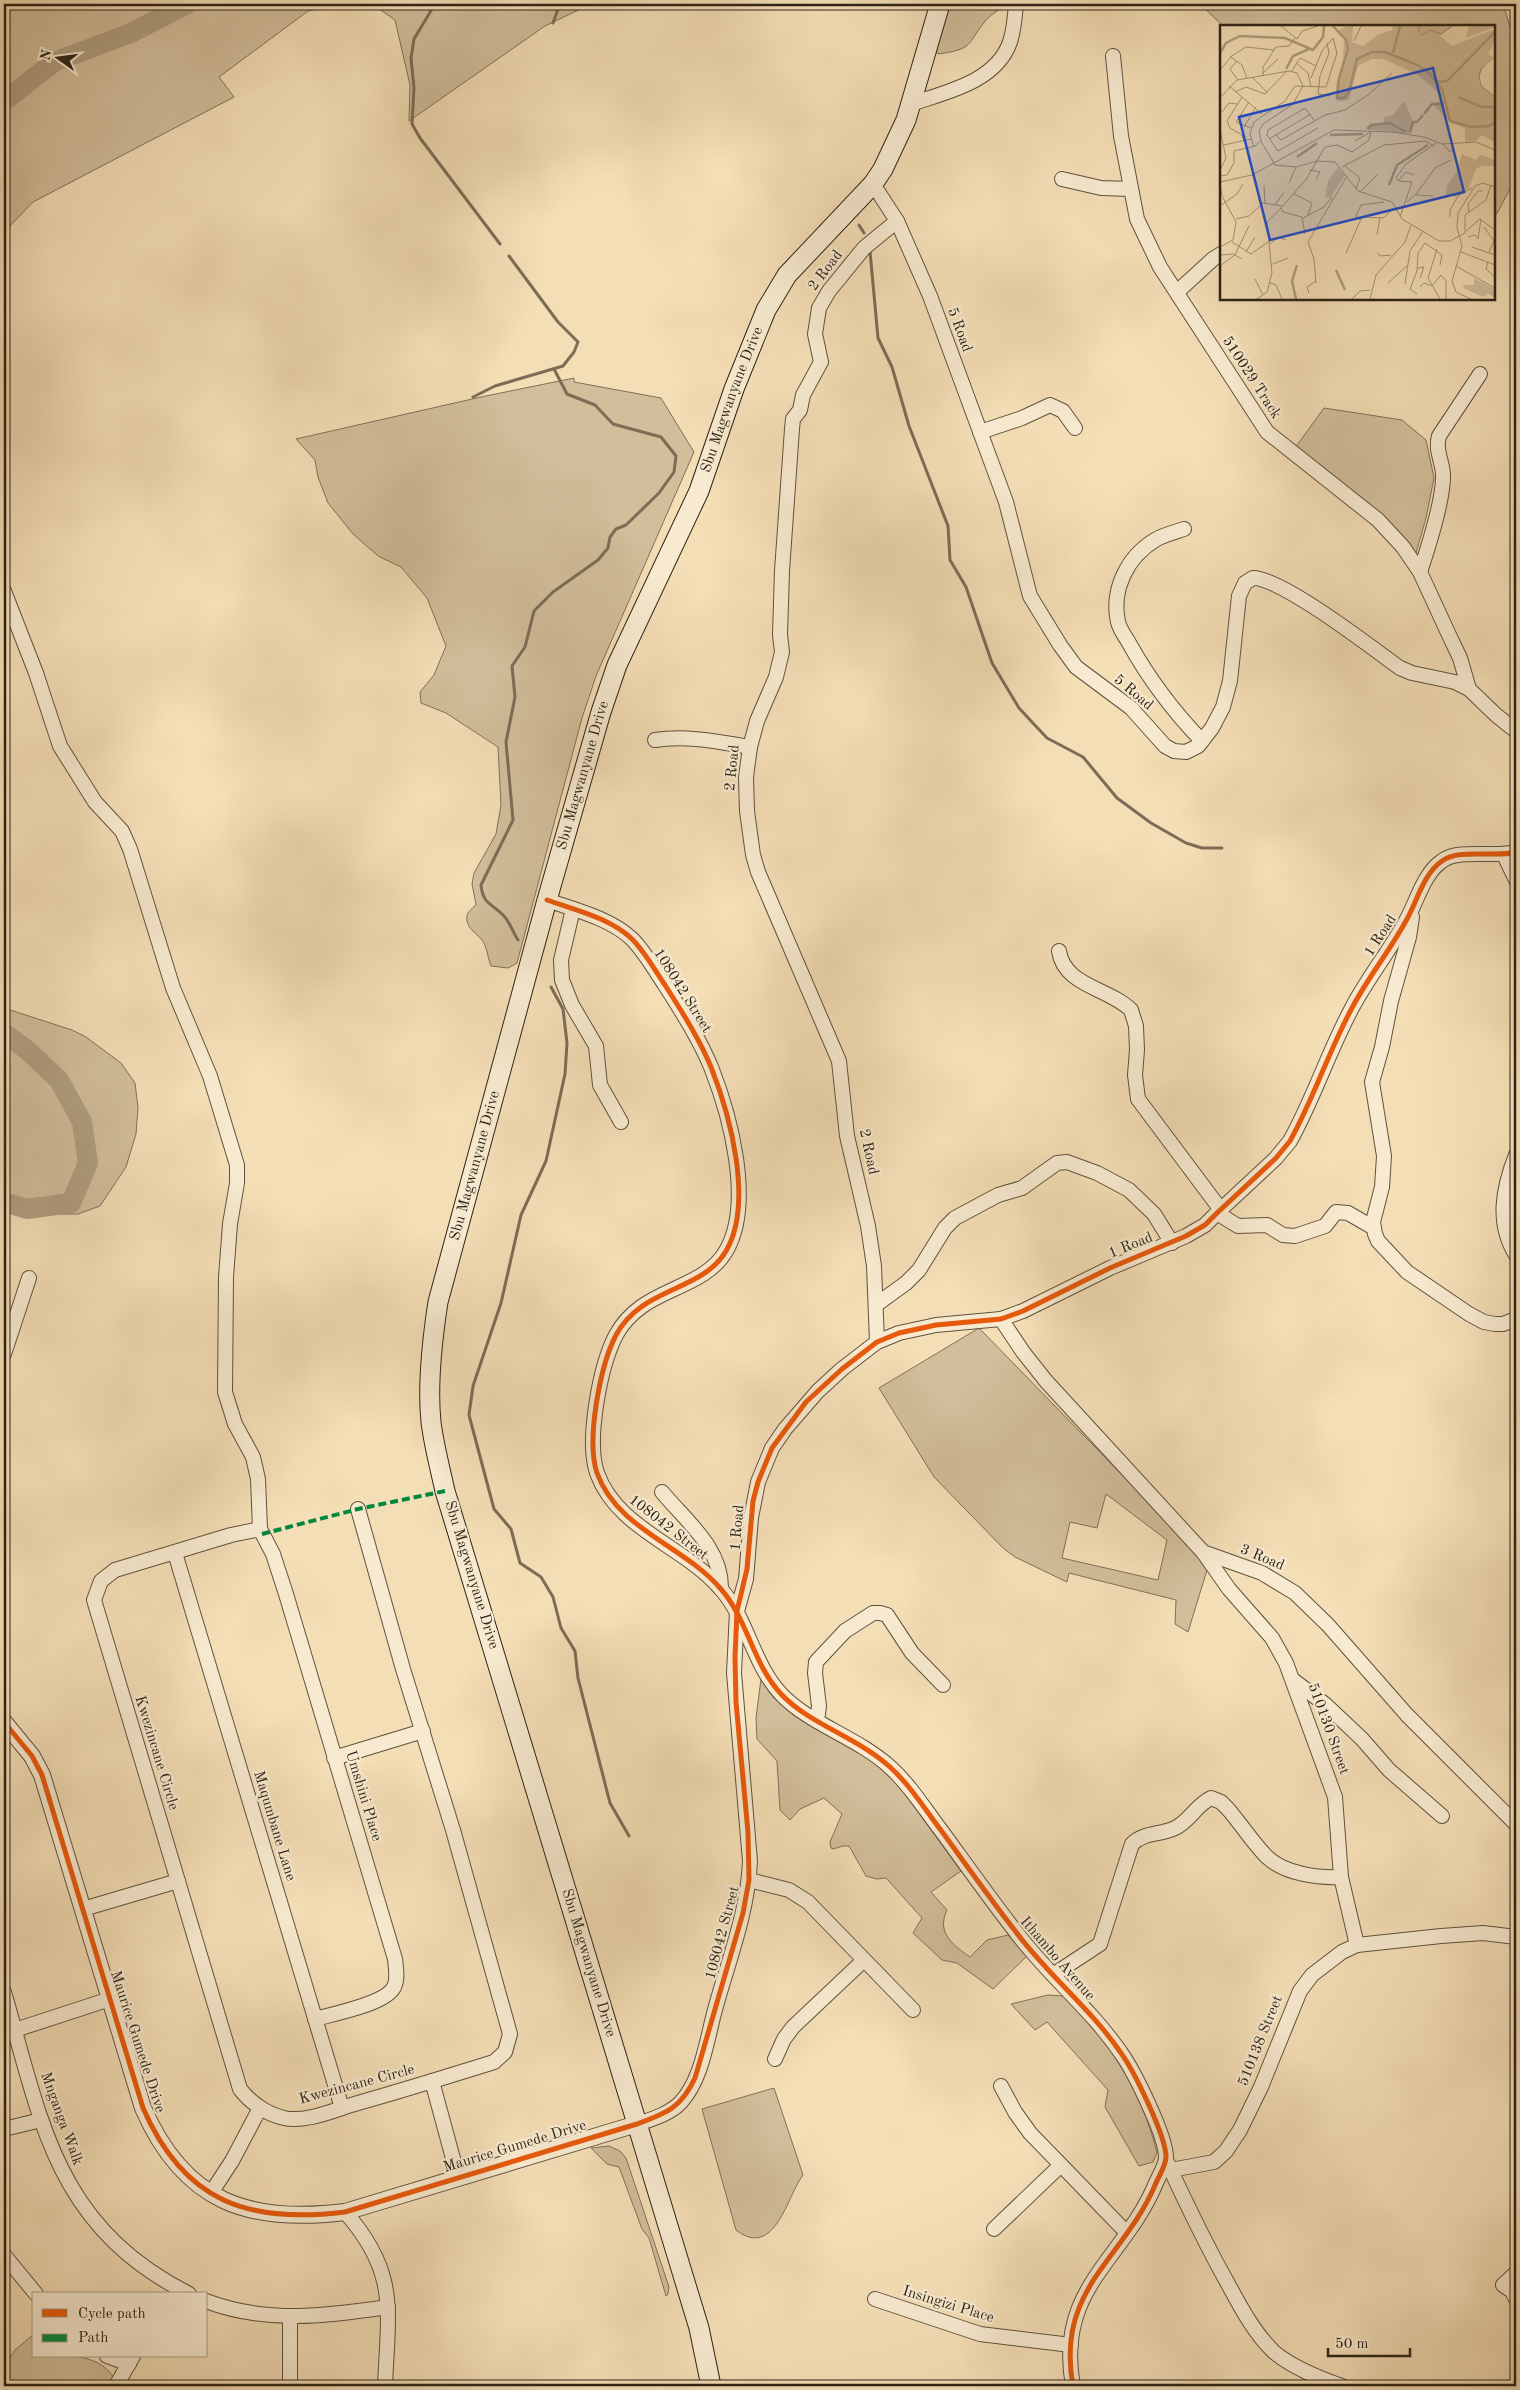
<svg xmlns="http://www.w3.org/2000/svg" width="1520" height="2390" viewBox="0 0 1520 2390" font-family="'Old Standard TT',serif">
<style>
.green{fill:#d2be9b;stroke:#807058;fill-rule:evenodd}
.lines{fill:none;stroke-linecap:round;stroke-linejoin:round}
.stream{stroke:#7c6d56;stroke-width:3}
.river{stroke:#b09e80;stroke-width:20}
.minor-casing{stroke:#5f523e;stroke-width:16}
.tertiary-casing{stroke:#5f523e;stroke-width:18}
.secondary-casing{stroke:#2d2316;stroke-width:21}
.minor{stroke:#f8ead0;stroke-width:14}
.tertiary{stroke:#f8ead0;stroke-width:16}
.secondary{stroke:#f8ead0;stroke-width:19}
.quiet{stroke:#00873e;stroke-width:4;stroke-dasharray:8 4;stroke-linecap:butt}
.cycleway-casing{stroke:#f8ead0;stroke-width:8}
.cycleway{stroke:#e8590c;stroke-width:5}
.labels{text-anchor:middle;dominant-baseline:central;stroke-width:4.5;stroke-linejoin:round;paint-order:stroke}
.street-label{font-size:15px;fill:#2d2316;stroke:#f8ead0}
.inset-river{fill:none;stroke:#b09e80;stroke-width:2.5}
.inset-road{fill:none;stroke:#a49376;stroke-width:1}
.view{fill:#1d4ed8;fill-opacity:0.15;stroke:#1d4ed8;stroke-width:2.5}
.inset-edge{fill:none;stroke:#2d2316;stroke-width:2.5}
</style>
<rect width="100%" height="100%" fill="#f4deb6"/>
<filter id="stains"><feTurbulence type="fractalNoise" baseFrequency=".004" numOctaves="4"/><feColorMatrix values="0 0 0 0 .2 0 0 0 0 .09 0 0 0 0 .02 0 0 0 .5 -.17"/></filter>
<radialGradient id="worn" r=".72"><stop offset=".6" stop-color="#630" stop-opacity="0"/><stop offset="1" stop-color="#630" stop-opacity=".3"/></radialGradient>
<g class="green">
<polygon points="4,4 340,4 308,11 219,77 234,97 33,202 4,232"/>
<polygon points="372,4 591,4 545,26 409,121 410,85 395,20"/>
<path d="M950,4H1009C1002,8 992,13 986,20C966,45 974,49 938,54L936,52Z"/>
<polygon points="1200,4 1503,4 1516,46 1516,178 1496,215 1494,215 1494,26 1223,26"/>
<path d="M574,378V382L661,398L694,452L596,676L582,718L517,963L508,968L491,966C488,959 487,946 482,940C476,933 465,927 467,916C467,912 474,908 476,904L472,884L474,873L496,834L501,805L498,747L446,713L421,703L420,692L434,675L446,646L427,598L401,567L378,556L353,534L328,503L318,477L315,460L296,439L481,397Z"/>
<path d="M1324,408L1402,420L1426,440L1434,478L1426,518L1416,553C1384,510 1337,480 1295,448Z"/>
<polygon points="4,1008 72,1030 86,1037 121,1063 135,1083 138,1108 136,1134 126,1167 100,1206 78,1214 18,1214 4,1209"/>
<path d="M979,1328L1199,1554L1207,1570L1188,1632L1175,1624L1176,1600L1069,1573L1067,1582L1015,1557L1003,1548L934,1477L879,1388ZM1106,1494L1167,1540L1158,1580L1062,1558L1070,1522L1097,1528Z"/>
<path d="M761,1679L774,1698L792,1714L815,1728L839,1737L891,1775L961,1871L931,1892L947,1910C936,1933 953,1945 970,1957L987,1940L1008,1935L1027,1956L993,1989L957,1963L942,1960L913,1933L922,1918L886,1878L877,1879L866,1876L849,1846H843L833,1849L831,1848L830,1842L842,1814L824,1798L800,1809L790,1820L780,1810L777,1761L757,1739L756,1718Z"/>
<path d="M1048,1995L1064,1996C1110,2043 1141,2088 1157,2153L1153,2162L1139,2166L1105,2107L1108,2090L1047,2022L1035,2030L1011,2004Z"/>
<path d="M774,2088L803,2175C787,2196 775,2260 736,2230L702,2109Z"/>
<polygon points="609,2146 620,2151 626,2158 669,2287 668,2294 666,2296 649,2238 642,2229 619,2167 607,2164 591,2148"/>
<path d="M34,2334V2356C62,2356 97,2351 114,2378L109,2386H4V2366L15,2350Z"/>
</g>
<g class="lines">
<g class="stream">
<polyline points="435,4 414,39 411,58 414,88 412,124 420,138 500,244"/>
<polyline points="163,16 167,4"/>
<polyline points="553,23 560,4"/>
<polyline points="859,225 864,233"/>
<polyline points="870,251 878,338 892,367 909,426 948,526 950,560 966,587 992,663 1019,708 1031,721 1047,738 1083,757 1117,798 1151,823 1186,843 1202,848 1222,848"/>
<polyline points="473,397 495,386 563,366 574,352 578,342 558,322 509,256"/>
<path d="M518,940C513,933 510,922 504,916C492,903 483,905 481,885L513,820L506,742L515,697L512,666L525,647L534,611L553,592L598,560L608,548L610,537L616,529L626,525L659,493L674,472L676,456L661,437L613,424L595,405L567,394L554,369"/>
<polyline points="551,987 563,1009 567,1043 565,1074 546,1161 521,1215 501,1303 473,1386 469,1415 494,1509 511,1529 520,1563 541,1577 553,1597 561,1628 575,1651 578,1678 610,1803 629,1836"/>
</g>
<g class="river">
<polyline points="4,101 54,62 131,33 187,4"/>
<polyline points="4,1033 27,1050 59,1080 82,1122 88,1163 71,1203 27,1209 4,1202"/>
</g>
<defs>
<g id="minor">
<polyline points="1113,56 1121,136 1137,219 1160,267 1267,432 1378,520 1403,547 1420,572 1449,635 1460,658 1469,689"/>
<path d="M911,104C946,92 996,82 1010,42C1014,30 1015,17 1016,4"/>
<polyline points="1062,179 1101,188 1131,189"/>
<path d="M873,184L897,221L930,296L1006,502L1030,596L1060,645L1076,667L1131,708L1165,746L1174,751L1186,752L1198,746L1212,728L1223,707L1230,681L1239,596L1245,583L1253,578C1282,578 1372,648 1400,668L1412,673L1455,682L1469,689L1496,715L1516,731"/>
<polyline points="1177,292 1213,259 1221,254"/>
<polyline points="980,432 1022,418 1050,405 1063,411 1075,428"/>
<path d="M1184,529C1175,532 1163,535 1155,540C1127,557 1111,590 1118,622C1120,630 1125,636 1129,643C1149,679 1173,711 1202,741"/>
<path d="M1420,572C1428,548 1444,498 1443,474C1442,460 1435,450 1439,436L1480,374"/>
<path d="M4,591L36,673L60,746L95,802L122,831L130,849L173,988L210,1076L237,1165V1183L230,1224L226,1277L225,1392L235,1424L253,1457L258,1479L260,1529L273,1554L286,1594L395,1959C396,1968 398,1979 394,1987C386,2004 333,2014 315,2019"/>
<path d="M655,740C687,735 719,742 750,747"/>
<polyline points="1504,855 1516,880"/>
<path d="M547,900C575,910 610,918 632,939C645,952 654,969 665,985C682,1012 699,1038 711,1067C730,1115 754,1203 726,1251C708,1282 668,1287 641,1307C630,1315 622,1324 616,1335C600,1366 586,1440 597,1473C617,1529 684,1546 720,1588C748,1619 752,1663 781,1694C809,1724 857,1737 890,1767C911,1786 926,1811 943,1833C967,1866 991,1900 1016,1932C1048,1975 1091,2009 1121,2053C1134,2071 1166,2136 1166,2157C1166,2165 1159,2176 1156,2183C1124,2260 1055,2288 1073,2386"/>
<polyline points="573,909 561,960 562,980 572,1005 596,1046 600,1085 621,1122"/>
<polyline points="1412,917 1409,937 1391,1001 1382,1047 1372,1082 1384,1156 1382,1187 1373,1222 1375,1234 1378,1241 1407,1272 1469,1314 1484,1322 1495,1324 1503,1324 1516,1319"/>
<path d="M1059,951C1064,986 1109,988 1131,1010L1136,1026L1137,1050L1135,1075L1138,1099L1221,1210"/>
<path d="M1516,1155C1503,1188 1496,1223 1516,1255"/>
<polyline points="1217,1213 1238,1226 1267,1225 1283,1235 1295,1236 1325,1226 1336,1212 1348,1213 1374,1228"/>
<polyline points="877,1304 906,1283 919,1270 945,1228 955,1218 998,1195 1022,1188 1057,1163 1067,1162 1097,1173 1129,1190 1154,1214 1172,1243"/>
<polyline points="1001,1319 1023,1352 1046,1381 1203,1552 1262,1573 1295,1593 1328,1625 1407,1715 1516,1824"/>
<polyline points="877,1342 874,1266 868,1226 847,1136 839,1061 758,872 753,855 747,811 746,777 750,747 757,721 776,677 782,652 780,635 782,571 792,429 793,419 800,410 803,395 821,362 815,334 819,308 829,291 864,248 897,221"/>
<polyline points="4,1354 29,1278"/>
<path d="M662,1492C686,1521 722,1548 721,1589"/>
<path d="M260,1529L231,1535L115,1570L101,1581L94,1600L240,2089C250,2102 266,2114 284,2118C307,2123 336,2109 358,2103C404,2090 449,2076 494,2062L505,2052L510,2034L453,1830L403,1669L358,1509"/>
<polyline points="1203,1552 1229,1589 1272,1638 1286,1663 1335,1797 1341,1877 1357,1945"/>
<polyline points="175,1553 342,2108"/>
<polyline points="1293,1680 1326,1705 1362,1739 1389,1770 1442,1816"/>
<polyline points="817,1721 819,1706 815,1673 816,1662 845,1631 873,1613 880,1613 887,1615 912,1653 943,1685"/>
<polyline points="334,1758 423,1731"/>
<polyline points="749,1880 789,1890 808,1902 913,2010"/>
<polyline points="83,1909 178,1881"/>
<path d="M1053,1975L1100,1944L1132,1844C1144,1832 1161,1835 1175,1828C1190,1821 1196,1805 1211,1798L1221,1802L1228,1809C1241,1824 1253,1843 1267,1857C1285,1874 1318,1878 1341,1877"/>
<path d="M4,1992C42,2123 55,2226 189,2294"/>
<polyline points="15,2030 110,1999"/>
<polyline points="775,2059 784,2039 793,2027 864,1960"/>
<polyline points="432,2081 458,2177"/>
<polyline points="1001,2086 1015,2112 1030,2133 1127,2233"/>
<path d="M637,2124C652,2119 670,2114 681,2102C703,2078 707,2037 716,2006C729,1959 748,1911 750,1861L734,1673L737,1611L746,1579L751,1518L758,1482L772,1448L785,1429L818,1391L842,1369L877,1342L899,1333L936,1325L1001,1319L1023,1311L1110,1268L1186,1236L1205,1225L1217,1213L1276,1158L1290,1141C1314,1098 1329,1050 1353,1006C1369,976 1391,949 1407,919C1417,901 1424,873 1442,861C1459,848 1495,858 1516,852"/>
<polyline points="4,2129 41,2120"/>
<path d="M1167,2162C1186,2203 1205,2243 1227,2282C1240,2306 1254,2333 1274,2352C1293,2368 1319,2378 1342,2386"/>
<polyline points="1171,2170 1214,2162 1226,2151 1240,2130 1261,2087 1300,1991 1312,1975 1342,1952 1357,1945 1441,1936 1483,1933 1516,1937"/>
<polyline points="211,2193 232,2161 260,2108"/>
<path d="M345,2212C399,2273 388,2311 385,2386"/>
<polyline points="994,2229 1061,2165"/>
<polyline points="4,2255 36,2294"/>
<polyline points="1516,2273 1503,2285 1512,2291 1516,2299"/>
<polyline points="875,2299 980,2334 1071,2345"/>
<path d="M206,2301C266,2324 327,2316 388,2307"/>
<polyline points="290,2318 290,2386"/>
<polyline points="107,2356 129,2364"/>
<polyline points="116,2386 133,2356"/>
</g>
<path id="tertiary" d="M4,1722L32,1756L42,1775L143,2108C184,2202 248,2224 345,2212L637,2124"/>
<g id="secondary">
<path id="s1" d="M711,2386L699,2328L445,1491C440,1468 434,1446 431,1422C427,1383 432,1341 438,1302L547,900L601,712L617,665L699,491L734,389L766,310L787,275L873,184L883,169L906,120L940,4"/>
</g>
</defs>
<use href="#minor" class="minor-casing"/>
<use href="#tertiary" class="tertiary-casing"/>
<use href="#secondary" class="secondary-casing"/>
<use href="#minor" class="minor"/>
<use href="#tertiary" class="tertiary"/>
<use href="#secondary" class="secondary"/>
<polyline class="quiet" points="262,1534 358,1509 445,1491"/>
<defs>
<g id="cycleway">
<path d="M547,900C575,910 610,918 632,939C645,952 654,969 665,985C682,1012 699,1038 711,1067C730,1115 754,1203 726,1251C708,1282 668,1287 641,1307C630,1315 622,1324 616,1335C600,1366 586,1440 597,1473C617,1529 684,1546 720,1588C748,1619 752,1663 781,1694C809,1724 857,1737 890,1767C911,1786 926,1811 943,1833C967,1866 991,1900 1016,1932C1048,1975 1091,2009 1121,2053C1134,2071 1166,2136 1166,2157C1166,2165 1159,2176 1156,2183C1124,2260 1055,2288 1073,2386"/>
<path d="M4,1722L32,1756L42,1775L143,2108C184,2202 248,2224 345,2212L637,2124C667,2113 681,2108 695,2078L743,1913L749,1880L748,1832L736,1702L735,1657L737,1611L747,1569L753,1501L758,1482L772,1448L806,1402L842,1369L877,1342L899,1333L936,1325L1001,1319L1023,1311L1110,1268L1186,1236L1205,1225L1217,1213L1276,1158L1290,1141C1314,1098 1329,1050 1353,1006C1369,976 1391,949 1407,919C1417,901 1424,873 1442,861C1459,848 1495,858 1516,852"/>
</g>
</defs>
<use href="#cycleway" class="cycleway-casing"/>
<use href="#cycleway" class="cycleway"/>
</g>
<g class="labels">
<g class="street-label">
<text transform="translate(826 271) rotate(-53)">2 Road</text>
<text transform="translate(959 330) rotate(70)">5 Road</text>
<text transform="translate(1251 378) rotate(57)">510029 Track</text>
<text stroke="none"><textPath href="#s1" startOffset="2076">Sbu Magwanyane Drive</textPath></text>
<text transform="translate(1133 693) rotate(40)">5 Road</text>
<text transform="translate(733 768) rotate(-84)">2 Road</text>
<text stroke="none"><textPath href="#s1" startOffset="1671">Sbu Magwanyane Drive</textPath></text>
<text transform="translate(1381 936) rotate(-57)">1 Road</text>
<text transform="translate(682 991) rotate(58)">108042 Street</text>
<text transform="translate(868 1152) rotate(78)">2 Road</text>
<text stroke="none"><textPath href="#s1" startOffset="1266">Sbu Magwanyane Drive</textPath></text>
<text transform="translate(1131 1246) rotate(-22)">1 Road</text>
<text transform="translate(668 1528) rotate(38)">108042 Street</text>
<text transform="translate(738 1528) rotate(-85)">1 Road</text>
<text transform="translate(1262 1558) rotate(23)">3 Road</text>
<text transform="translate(471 1575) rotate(73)">Sbu Magwanyane Drive</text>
<text transform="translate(1328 1729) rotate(70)">510130 Street</text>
<text transform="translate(156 1753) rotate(73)">Kwezincane Circle</text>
<text transform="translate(363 1796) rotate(73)">Umshini Place</text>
<text transform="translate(274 1826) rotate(73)">Maqumbane Lane</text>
<text transform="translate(723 1933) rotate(-75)">108042 Street</text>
<text transform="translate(1057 1959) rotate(49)">Ithambo Avenue</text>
<text transform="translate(588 1963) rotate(73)">Sbu Magwanyane Drive</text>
<text transform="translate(1261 2041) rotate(-68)">510138 Street</text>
<text transform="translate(137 2042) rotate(72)">Maurice Gumede Drive</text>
<text transform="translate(357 2085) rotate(-15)">Kwezincane Circle</text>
<text transform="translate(61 2119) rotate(70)">Mnganga Walk</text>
<text transform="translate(515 2147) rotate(-17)">Maurice Gumede Drive</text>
<text transform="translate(948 2305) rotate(17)">Insingizi Place</text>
</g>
</g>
<g transform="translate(1220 25)">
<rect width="275" height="275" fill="#f4deb6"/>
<path d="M127,1H133L132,17L143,21L159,9L173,5L171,1H233L220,11L232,21L275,4V15L268,29L273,32L264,40L258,57L275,73V117L261,110L257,116L245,117V103L230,97L212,79L220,76L219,68L198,50L164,34H152L138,41L129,75L117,76L116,61L123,36L124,14L119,5ZM249,1H275V2L246,13ZM184,76L194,98L191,109L145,104L148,100L163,99L165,92L173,90ZM242,129L256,135L260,130L264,131L275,135V141H261L256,144L249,163L236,172L226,169L227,160L236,148ZM118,143L125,150L111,172L105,173L108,156ZM254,253L275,264V273L269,269L263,272L243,263L244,260H254Z" fill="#d2be9b"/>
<path class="inset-river" d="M113,1L126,15L128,24L119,53L117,73H124L129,67L137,34L152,27H165L198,40L210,49L222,64L230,96L251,102L269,101L275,97M0,28L6,18L20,11L65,13L93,25L103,12L104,1M173,28L180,1M66,44L73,31L89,24M215,57L227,56L275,7M238,72L262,82H275M204,89L212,79H224M148,104L151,100L170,98L186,107M190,107L193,97H197L203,90M110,110L143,109M77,132L97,118M169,160L177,140L208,120M116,245L125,265M76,274L72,256L77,240"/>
<path class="inset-road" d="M61,1L77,14L82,6L98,1M201,1L198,4L202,10L210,5L221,9L232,1M134,16L141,1M107,18L109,28L100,51L98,69L110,71M275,31L261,44L259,51L261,61L275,72M10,32L26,22L54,25M17,36L10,44L18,55M76,38L88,48L91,62M0,45L11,32L22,40L27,53M72,46L80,33L96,41M42,49L58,34M43,51V42L56,22L69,21L75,13M32,52L47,67M9,61L42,89M15,67L26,62L45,69L67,46M22,72L7,96L10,103L22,110L24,116M0,73L17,55L69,46L77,48L83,61L73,79L43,99L39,106L41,116L55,140L76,142L97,136L115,137L138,166L172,177L182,194L219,216H230L245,208V190L266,175L271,160M29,77L16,97L31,103M0,89L9,78L17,79M94,95L85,83L48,105L47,110L58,126L98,103M24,102L36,82M0,105L6,133L0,145M56,110L61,115L105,90L125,85L148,70L172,48M49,114L91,89M135,116L149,108M223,119L229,126H235M4,120L31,114M34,122L30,109L34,97L65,76L75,61L106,62L117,28L113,13L102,26L91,53M125,141L140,153L136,164M122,142L164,120L205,116L214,121M90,145L100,147L96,154M0,151L7,150L14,138V126L35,121L41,116M178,156L186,147L194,150M0,157L32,150L114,105L172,107L204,112L222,119L256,117L275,125M0,158L2,171L16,197L13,215L0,222M69,158L76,142M44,161L45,178M140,167L158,149M74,169L92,178L88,190M196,170L213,171M187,177L197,168L215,143L231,135M55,180L64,167M0,181L17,169L23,159M61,182L63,187L82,192L85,209M249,187L248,179L258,166H262M180,192L192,157L179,156L176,153L186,139L216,118M230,192V185L238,171L252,163M83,193L104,182L112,172M16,194L29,191L43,178L63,181L87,153L105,122L117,120L132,127L149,115L151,106M139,195L136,191L141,180L164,177M264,202L274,216L269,227M246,206L260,194L275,205M157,210L160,193M248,212L255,210L258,214L261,194M12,217L31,229L48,217M50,219L58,212L66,215M252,222L275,230M217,224L208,253L220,274M26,227L35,212M241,227L275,240M126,228L142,192L163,193L174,183M157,228L160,231L171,230M1,230L13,229L22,234M268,237L266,244L275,252M53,239L68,233M0,241L15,230L29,201M236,241L275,263M198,243L204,242L200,253M35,254L43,270M50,258L56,260L62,274M96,258L94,234L88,217L127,151M168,258L188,240M185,259L190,226L203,206M200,262L204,258L212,261L221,250L226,256V274M89,268L87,262L96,256M197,269L190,264L197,246L198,228L205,218L222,230L220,240M37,274L47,267L52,248L47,197L62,182M132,274L140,266L150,265M150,274L156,250L185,217L191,200M251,274L236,267L232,256L242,221L237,202L238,188L255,161L263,158L275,162"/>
<path class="view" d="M213,43L244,167L50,215L19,92Z"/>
<rect width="275" height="275" class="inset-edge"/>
</g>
<rect width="1520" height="2390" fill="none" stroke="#f4deb6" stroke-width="20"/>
<rect x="5" y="5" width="1510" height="2380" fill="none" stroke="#2d2316" stroke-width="2.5"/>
<rect x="10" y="10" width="1500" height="2370" fill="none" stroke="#2d2316"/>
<rect x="32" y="2292" width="175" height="65" fill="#f8ead0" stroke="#a79a86"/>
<rect x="42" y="2309" width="25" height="8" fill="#e8590c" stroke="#a79a86"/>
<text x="78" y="2318" font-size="15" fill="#2d2316">Cycle path</text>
<rect x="42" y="2334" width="25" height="8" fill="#00873e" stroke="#a79a86"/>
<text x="78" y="2342" font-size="15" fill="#2d2316">Path</text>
<g transform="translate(58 58) rotate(284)" stroke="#f8ead0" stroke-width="4" paint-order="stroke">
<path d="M0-4L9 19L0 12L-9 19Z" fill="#2d2316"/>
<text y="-8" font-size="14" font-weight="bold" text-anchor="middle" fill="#2d2316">N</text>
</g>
<path d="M1328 2348v8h82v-8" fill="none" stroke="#2d2316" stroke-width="2.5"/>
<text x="1335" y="2348" font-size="15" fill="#2d2316" stroke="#f8ead0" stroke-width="4" paint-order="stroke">50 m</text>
<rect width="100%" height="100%" filter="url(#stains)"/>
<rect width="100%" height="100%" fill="url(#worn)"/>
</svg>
